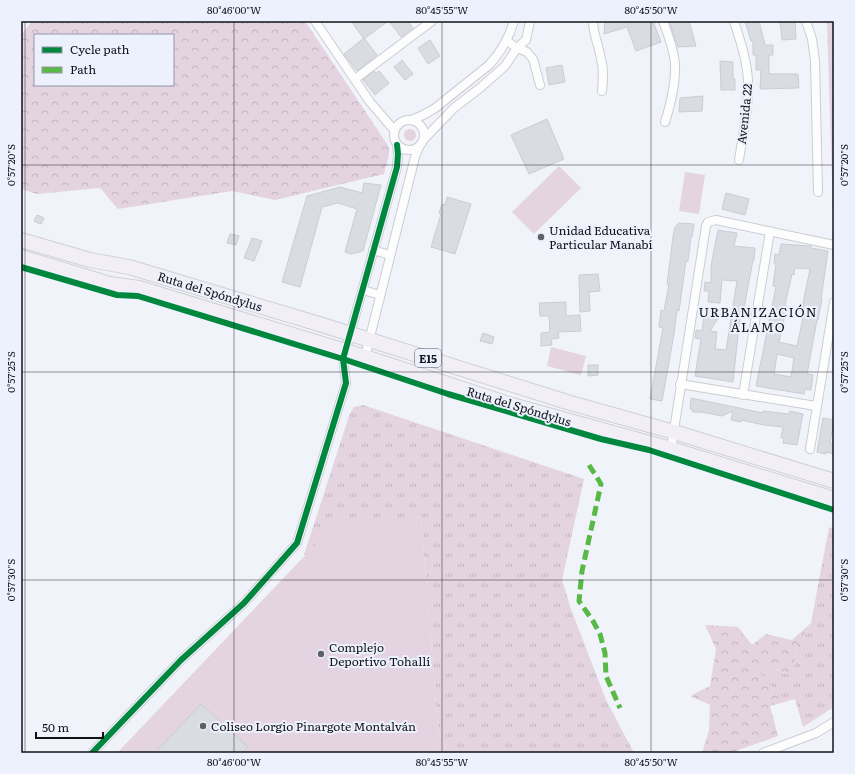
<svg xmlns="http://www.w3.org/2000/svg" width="855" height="774" viewBox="0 0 855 774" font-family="Literata,serif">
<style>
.grass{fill:url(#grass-tufts)}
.forest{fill:url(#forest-crowns);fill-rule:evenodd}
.pitch{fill:#e4d3e1}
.building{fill:#d9dce0;stroke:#cacdd2;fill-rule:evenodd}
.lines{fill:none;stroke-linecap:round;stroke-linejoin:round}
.minor-casing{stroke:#cccdd3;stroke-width:10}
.trunk-casing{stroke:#cfd0d4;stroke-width:16}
.minor{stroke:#fdfdfe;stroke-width:8}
.trunk{stroke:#f2eef6;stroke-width:14}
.quiet{stroke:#58b947;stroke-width:5;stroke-dasharray:10 5;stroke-linecap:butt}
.cycleway-casing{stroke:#edf1fe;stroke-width:8}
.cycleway{stroke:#00873e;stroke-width:6}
.ticks{fill:none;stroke:#111317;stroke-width:1;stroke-opacity:0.45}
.poi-dot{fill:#5f6166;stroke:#edf1fe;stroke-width:1.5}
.labels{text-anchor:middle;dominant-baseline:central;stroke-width:4;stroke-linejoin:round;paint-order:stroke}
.shield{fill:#edf1fe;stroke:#53565c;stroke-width:1}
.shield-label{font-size:11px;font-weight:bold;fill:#111317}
.street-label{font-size:12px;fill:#111317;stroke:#edf1fe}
.poi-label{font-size:12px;fill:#111317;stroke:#edf1fe;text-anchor:start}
.neighbourhood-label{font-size:13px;letter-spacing:1px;fill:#111317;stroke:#edf1fe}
.neatline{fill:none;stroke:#111317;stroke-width:1.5}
.ticks-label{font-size:10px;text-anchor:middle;fill:#111317}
</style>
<defs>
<pattern id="grass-tufts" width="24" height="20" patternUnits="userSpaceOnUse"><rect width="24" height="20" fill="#e4d3e1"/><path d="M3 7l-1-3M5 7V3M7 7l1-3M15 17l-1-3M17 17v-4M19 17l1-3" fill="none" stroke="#c3b4c0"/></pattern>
<pattern id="forest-crowns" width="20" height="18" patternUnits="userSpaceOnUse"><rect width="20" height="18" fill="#e4d3e1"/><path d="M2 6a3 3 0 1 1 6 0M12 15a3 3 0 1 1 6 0" fill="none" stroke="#c3b4c0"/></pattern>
</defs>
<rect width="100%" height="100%" fill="#f1f3fa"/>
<g class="grass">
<circle cx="410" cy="135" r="6"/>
<polygon points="363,405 584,479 562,580 571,609 606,700 634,753 440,753 421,517 304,555 350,413 354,407"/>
<polygon points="829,527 834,529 834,707 803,727 795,699 770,706 757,669 763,663 786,674 794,667 796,650 811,623"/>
</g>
<g class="forest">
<path d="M32,21H305L389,147V155L384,174L275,200L232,191L118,209L100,188L37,194L21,189V35ZM35,35H173V85H35Z"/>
<polygon points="827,21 834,21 834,213 833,213"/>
<polygon points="811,623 796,650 794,667 787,674 763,663 757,669 780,696 770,706 778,736 730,753 702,753 709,730 710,705 690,696 710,686 716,649 705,625 738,627 752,645 766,634 792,640"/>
</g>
<g class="pitch">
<polygon points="559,166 581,188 534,234 512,212"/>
<polygon points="685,172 705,175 699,214 679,211"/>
<polygon points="551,347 586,356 581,375 547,366"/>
<polygon points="421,517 440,753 117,753 335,524"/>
</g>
<g class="building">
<polygon points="351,21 388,21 364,39"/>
<polygon points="389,21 408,21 413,28 401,37"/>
<polygon points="605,21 626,21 627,23 633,21 653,21 661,42 636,51 627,27 604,34"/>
<polygon points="669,21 689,21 696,46 678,47"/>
<polygon points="745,21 759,21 765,45 773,45 773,55 769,55 769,74 798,74 799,88 760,89 761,70 756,70 756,55 753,55 753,41 751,41"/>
<polygon points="780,21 795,21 796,39 782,40"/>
<polygon points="364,38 377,55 357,71 344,54"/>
<polygon points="430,40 440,56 428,64 418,48"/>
<polygon points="402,60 413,74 405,80 394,67"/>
<polygon points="720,61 733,62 733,79 735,79 735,90 721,90"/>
<polygon points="562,65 565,82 549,85 546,68"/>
<polygon points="374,71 376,73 379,71 389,83 375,95 363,80"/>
<polygon points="703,96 702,111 679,112 680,98"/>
<polygon points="547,119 564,159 529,174 511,135"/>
<polygon points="364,183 381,185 363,251 351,254 345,252 357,209 338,203 322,207 300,287 282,282 307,196 340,187 362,193"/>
<polygon points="726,193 749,199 745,215 722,209"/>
<polygon points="447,197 471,204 455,254 431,247 441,214 439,213 442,204 445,205"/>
<polygon points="37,215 44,218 41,224 34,221"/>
<polygon points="679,223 694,224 692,237 691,237 688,261 686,261 679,311 677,310 674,334 662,401 650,399 663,328 659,327 661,310 664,311 669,284 667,284 673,237 675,227"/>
<polygon points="718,230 737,233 734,246 755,248 754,260 753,260 744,308 741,307 733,382 695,376 701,339 695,338 696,330 702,331 704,315 719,317 710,331 717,332 715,349 726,350 737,281 722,280 720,303 708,302 709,291 704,291 705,282 711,283 711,266"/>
<polygon points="230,234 239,236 236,245 227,243"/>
<polygon points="252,238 262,241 254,261 244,258"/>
<path d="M781,244L811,246V248L828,251L821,299H822L818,320H817L807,374L813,375L811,390L805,389L804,394L756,386L776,287L773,286L776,263H774L775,254L779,255ZM795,268L810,269L803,303H804L802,317L803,318L797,346L779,342L787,306L785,305L792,274L794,275ZM777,354L794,358L791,377L774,374Z"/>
<polygon points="598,274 600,291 589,292 590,311 580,312 579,275"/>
<polygon points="566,302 566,316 580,315 581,331 558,332 559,338 551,339 552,345 541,346 541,333 550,332 549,316 540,316 539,303"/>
<polygon points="483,333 494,337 492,344 480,341"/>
<polygon points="588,365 598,365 598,375 588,376"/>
<polygon points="691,398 763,413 763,411 789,414 790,411 803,414 797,445 783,443 784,438 781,438 783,427 764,425 741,420 741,422 731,420 733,411 722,416 701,412 692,412 693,410 690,409"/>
<polygon points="823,418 834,420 830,443 834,444 834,454 826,452 826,454 817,452"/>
<polygon points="201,704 248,747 242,753 155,753"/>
</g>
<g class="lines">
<defs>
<g id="minor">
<polyline points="315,21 370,102 394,130"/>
<path d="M593,21C593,34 599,46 601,59C604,69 603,80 602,91"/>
<path d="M663,21C668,35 674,49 675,64C676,84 671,103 665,122"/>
<path d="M734,21C740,40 747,60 748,81C749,107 743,134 739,160"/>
<polyline points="806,21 812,39 815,61 818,192"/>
<polyline points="507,41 517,48 527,52 533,59 540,85"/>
<polyline points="355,79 432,21"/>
<circle cx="409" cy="135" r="15"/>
<path d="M411,120L421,116L434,109L489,65C501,52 509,38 514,21"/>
<polyline points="424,139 454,108 480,88 505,66 517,48 526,40 530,21"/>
<polyline points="373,250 390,255"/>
<polyline points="363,290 380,295"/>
<polyline points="365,357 415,157 419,147"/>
<polyline points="680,384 816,406"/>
<polyline points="743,395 770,231"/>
<polyline points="671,449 706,226 708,222 716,220 834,245"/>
<polyline points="810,449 834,302"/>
<polyline points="92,753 181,660 244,603 297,543 346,383 343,359 397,167 398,154 397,145"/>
<polyline points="763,753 816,733 834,722"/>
</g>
<g id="trunk">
<polyline points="21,240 90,260 129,267 319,324 567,402 674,432 834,481"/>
<polyline points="21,257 110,284 139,288 365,357 512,405 671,449 834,499"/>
</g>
</defs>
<use href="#minor" class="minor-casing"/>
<use href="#trunk" class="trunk-casing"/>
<use href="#minor" class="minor"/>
<use href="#trunk" class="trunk"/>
<polyline class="quiet" points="589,465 601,484 582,571 579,601 593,621 600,634 605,653 606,676 620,708"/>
<defs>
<g id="cycleway">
<polyline points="21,267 117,295 138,296 343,359 448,394 601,439 649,450 834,510"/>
<polyline points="92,753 181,660 244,603 297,543 346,383 343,359 397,167 398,154 397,145"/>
</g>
</defs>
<use href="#cycleway" class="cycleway-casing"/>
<use href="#cycleway" class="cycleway"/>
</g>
<path class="ticks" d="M25,21V753M234,21V753M442,21V753M651,21V753M21,165H834M21,372H834M21,580H834"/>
<g class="poi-dot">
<circle cx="541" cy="237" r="4"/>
<circle cx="321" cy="654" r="4"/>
<circle cx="203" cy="726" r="4"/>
</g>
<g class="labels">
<rect class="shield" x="415" y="349" width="26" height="18" rx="3"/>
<g class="shield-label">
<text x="428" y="358">E15</text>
</g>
<g class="street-label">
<text transform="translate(744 114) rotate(-84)">Avenida 22</text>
<text transform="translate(210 291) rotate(17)">Ruta del Spóndylus</text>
<text transform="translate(519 406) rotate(17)">Ruta del Spóndylus</text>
</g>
<g class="poi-label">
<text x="549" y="230">Unidad Educativa<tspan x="549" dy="14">Particular Manabí</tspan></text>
<text x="329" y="647">Complejo<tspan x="329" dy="14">Deportivo Tohallí</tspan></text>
<text x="211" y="726">Coliseo Lorgio Pinargote Montalván</text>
</g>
<g class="neighbourhood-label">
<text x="758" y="311">URBANIZACIÓN<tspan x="758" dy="15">ÁLAMO</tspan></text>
</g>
</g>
<rect width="855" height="774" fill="none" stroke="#edf1fe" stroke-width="44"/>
<rect x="34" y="34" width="140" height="52" fill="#edf1fe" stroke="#9598a2"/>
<rect x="42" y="47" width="20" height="6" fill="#00873e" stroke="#9598a2"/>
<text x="70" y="54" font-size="12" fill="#111317">Cycle path</text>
<rect x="42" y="67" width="20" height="6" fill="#58b947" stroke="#9598a2"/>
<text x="70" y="74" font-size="12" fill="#111317">Path</text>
<path d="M36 732v6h67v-6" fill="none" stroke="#111317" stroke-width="2"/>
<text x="42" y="732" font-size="12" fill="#111317" stroke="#edf1fe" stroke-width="3" paint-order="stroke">50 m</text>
<rect x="22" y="22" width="811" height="730" class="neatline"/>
<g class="ticks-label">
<text x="234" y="14">80°46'00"W</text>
<text x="442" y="14">80°45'55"W</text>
<text x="651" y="14">80°45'50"W</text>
<text transform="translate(11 165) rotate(-90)" y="4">0°57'20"S</text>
<text transform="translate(844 165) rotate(-90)" y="4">0°57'20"S</text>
<text transform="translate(11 372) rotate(-90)" y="4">0°57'25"S</text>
<text transform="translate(844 372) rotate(-90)" y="4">0°57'25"S</text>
<text transform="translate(11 580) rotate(-90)" y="4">0°57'30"S</text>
<text transform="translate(844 580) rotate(-90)" y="4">0°57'30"S</text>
<text x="234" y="766">80°46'00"W</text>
<text x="442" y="766">80°45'55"W</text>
<text x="651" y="766">80°45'50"W</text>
</g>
</svg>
